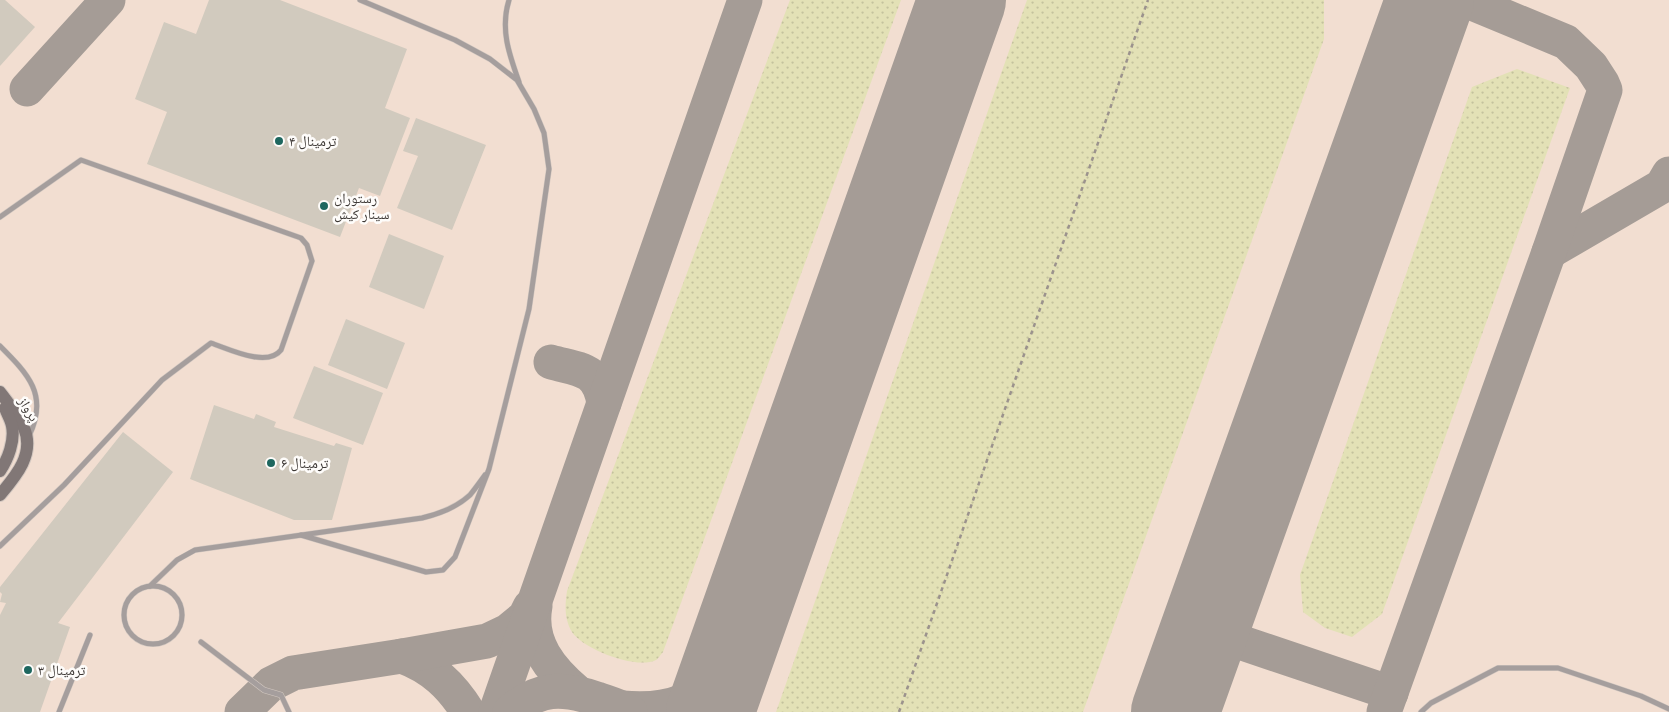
<svg xmlns="http://www.w3.org/2000/svg" width="1669" height="712" viewBox="0 0 1669 712" font-family="Ubuntu,'Noto Naskh Arabic',sans-serif">
<style>
.built{fill:#f2ded1}
.green{fill:url(#green-dots)}
.lines{fill:none;stroke-linecap:round;stroke-linejoin:round}
.taxiway{stroke:#a59c96;stroke-width:35}
.runway{stroke:#a59c96;stroke-width:88}
.building{fill:#d1cabe}
.service-casing{stroke:#d3c8c1;stroke-width:6}
.secondary-casing{stroke:#d3c8c1;stroke-width:14}
.path{stroke:#9b928d;stroke-width:2.5;stroke-dasharray:4 4;stroke-linecap:butt}
.service{stroke:#a59e9d;stroke-width:5}
.secondary{stroke:#817776;stroke-width:12}
.poi-dot{fill:#1e675f;stroke:#fefcfa;stroke-width:2}
.labels{text-anchor:middle;dominant-baseline:central;stroke-width:5;stroke-linejoin:round;paint-order:stroke}
.poi-label{font-size:14px;fill:#3c3734;stroke:#fefcfa;text-anchor:start}
.street-label{font-size:14px;fill:#3c3734;stroke:#fefcfa}
</style>
<defs>
<pattern id="green-dots" width="8" height="8" patternUnits="userSpaceOnUse" patternTransform="scale(1.25)"><rect width="8" height="8" fill="#e3e1b6"/><path d="M2 2h.1M6 6h.1" fill="none" stroke="#c4c29d" stroke-width="1.8" stroke-linecap="round"/></pattern>
</defs>
<rect width="100%" height="100%" fill="#f9ece4"/>
<rect class="built" x="0" y="0" width="1669" height="712"/>
<g class="green">
<path d="M790,0H901L663,652C661,654 658,659 656,660C636,670 583,649 572,632C564,619 565,605 567,591Z"/>
<polygon points="1027,0 1324,0 1324,39 1083,712 776,712"/>
<polygon points="1517,69 1570,88 1382,614 1352,637 1325,628 1303,612 1300,575 1472,87"/>
</g>
<g class="lines">
<g class="taxiway">
<polyline points="27,89 108,0"/>
<polyline points="1549,252 1662,186 1669,174"/>
<path d="M551,362C580,370 598,368 604,403"/>
<path d="M535,606C528,643 551,670 577,692"/>
<polyline points="1204,630 1391,693"/>
<path d="M402,656C432,667 451,685 468,712"/>
<path d="M622,708C670,712 697,703 726,663"/>
<polyline points="242,712 271,684 293,673 402,656 487,641 508,631 525,617 530,607"/>
<polyline points="496,712 745,0"/>
<path d="M510,712C540,687 561,687 597,699C608,703 619,706 630,712"/>
<polyline points="1384,712 1549,252 1605,90 1602,83 1591,66 1566,42 1465,0"/>
</g>
<g class="runway">
<polyline points="710,712 962,0"/>
<polyline points="1175,712 1430,0"/>
</g>
</g>
<g class="building">
<polygon points="0,0 5,0 35,27 0,66"/>
<polygon points="209,0 280,0 407,49 385,108 410,118 380,196 359,188 340,237 147,164 167,112 135,99 164,22 196,34"/>
<polygon points="416,118 486,145 452,230 397,208 418,156 403,151"/>
<polygon points="389,234 444,256 424,309 369,287"/>
<polygon points="346,319 405,343 387,389 328,365"/>
<polygon points="314,366 383,393 363,445 293,418"/>
<polygon points="214,405 254,419 256,414 276,422 274,427 334,446 336,443 352,448 332,520 294,520 190,479"/>
<polygon points="123,432 173,472 58,623 70,627 40,712 0,712 0,615 6,603 0,602 2,594 0,592 0,587"/>
</g>
<g class="lines">
<defs>
<g id="service">
<path d="M509,0C500,29 509,54 519,82"/>
<path d="M0,217L81,160L301,238L307,245L312,261L281,350C267,368 229,349 211,343L162,380L64,485L0,546"/>
<path d="M0,346C28,374 49,395 29,436"/>
<polyline points="301,535 426,572 443,570 455,557 489,469 529,309 549,169 544,133 534,109 517,80 490,59 455,40 360,0"/>
<path d="M150,586L177,560L195,550L422,518C439,514 457,507 470,495C475,489 480,482 485,475"/>
<circle cx="153" cy="615" r="29"/>
<polyline points="201,642 264,690 281,695 289,712"/>
<polyline points="59,712 90,635"/>
<polyline points="1421,712 1431,703 1498,668 1558,668 1641,696 1669,709"/>
</g>
<g id="secondary">
<path d="M0,392C8,403 19,415 24,428C35,454 16,476 0,495"/>
<path d="M0,471C8,459 15,441 12,426C11,420 7,414 5,408"/>
</g>
</defs>
<use href="#service" class="service-casing"/>
<use href="#secondary" class="secondary-casing"/>
<polyline class="path" points="899,712 1148,0"/>
<use href="#service" class="service"/>
<use href="#secondary" class="secondary"/>
</g>
<g class="poi-dot">
<circle cx="279" cy="141" r="5"/>
<circle cx="324" cy="206" r="5"/>
<circle cx="271" cy="463" r="5"/>
<circle cx="28" cy="670" r="5"/>
</g>
<g class="labels">
<g class="poi-label">
<text x="289" y="141">ترمینال ۴</text>
<text x="334" y="198">رستوران<tspan x="334" dy="16">سینار کیش</tspan></text>
<text x="281" y="463">ترمینال ۶</text>
<text x="38" y="670">ترمینال ۳</text>
</g>
<g class="street-label">
<text transform="translate(29 409) rotate(59)">پرواز</text>
</g>
</g>
</svg>
